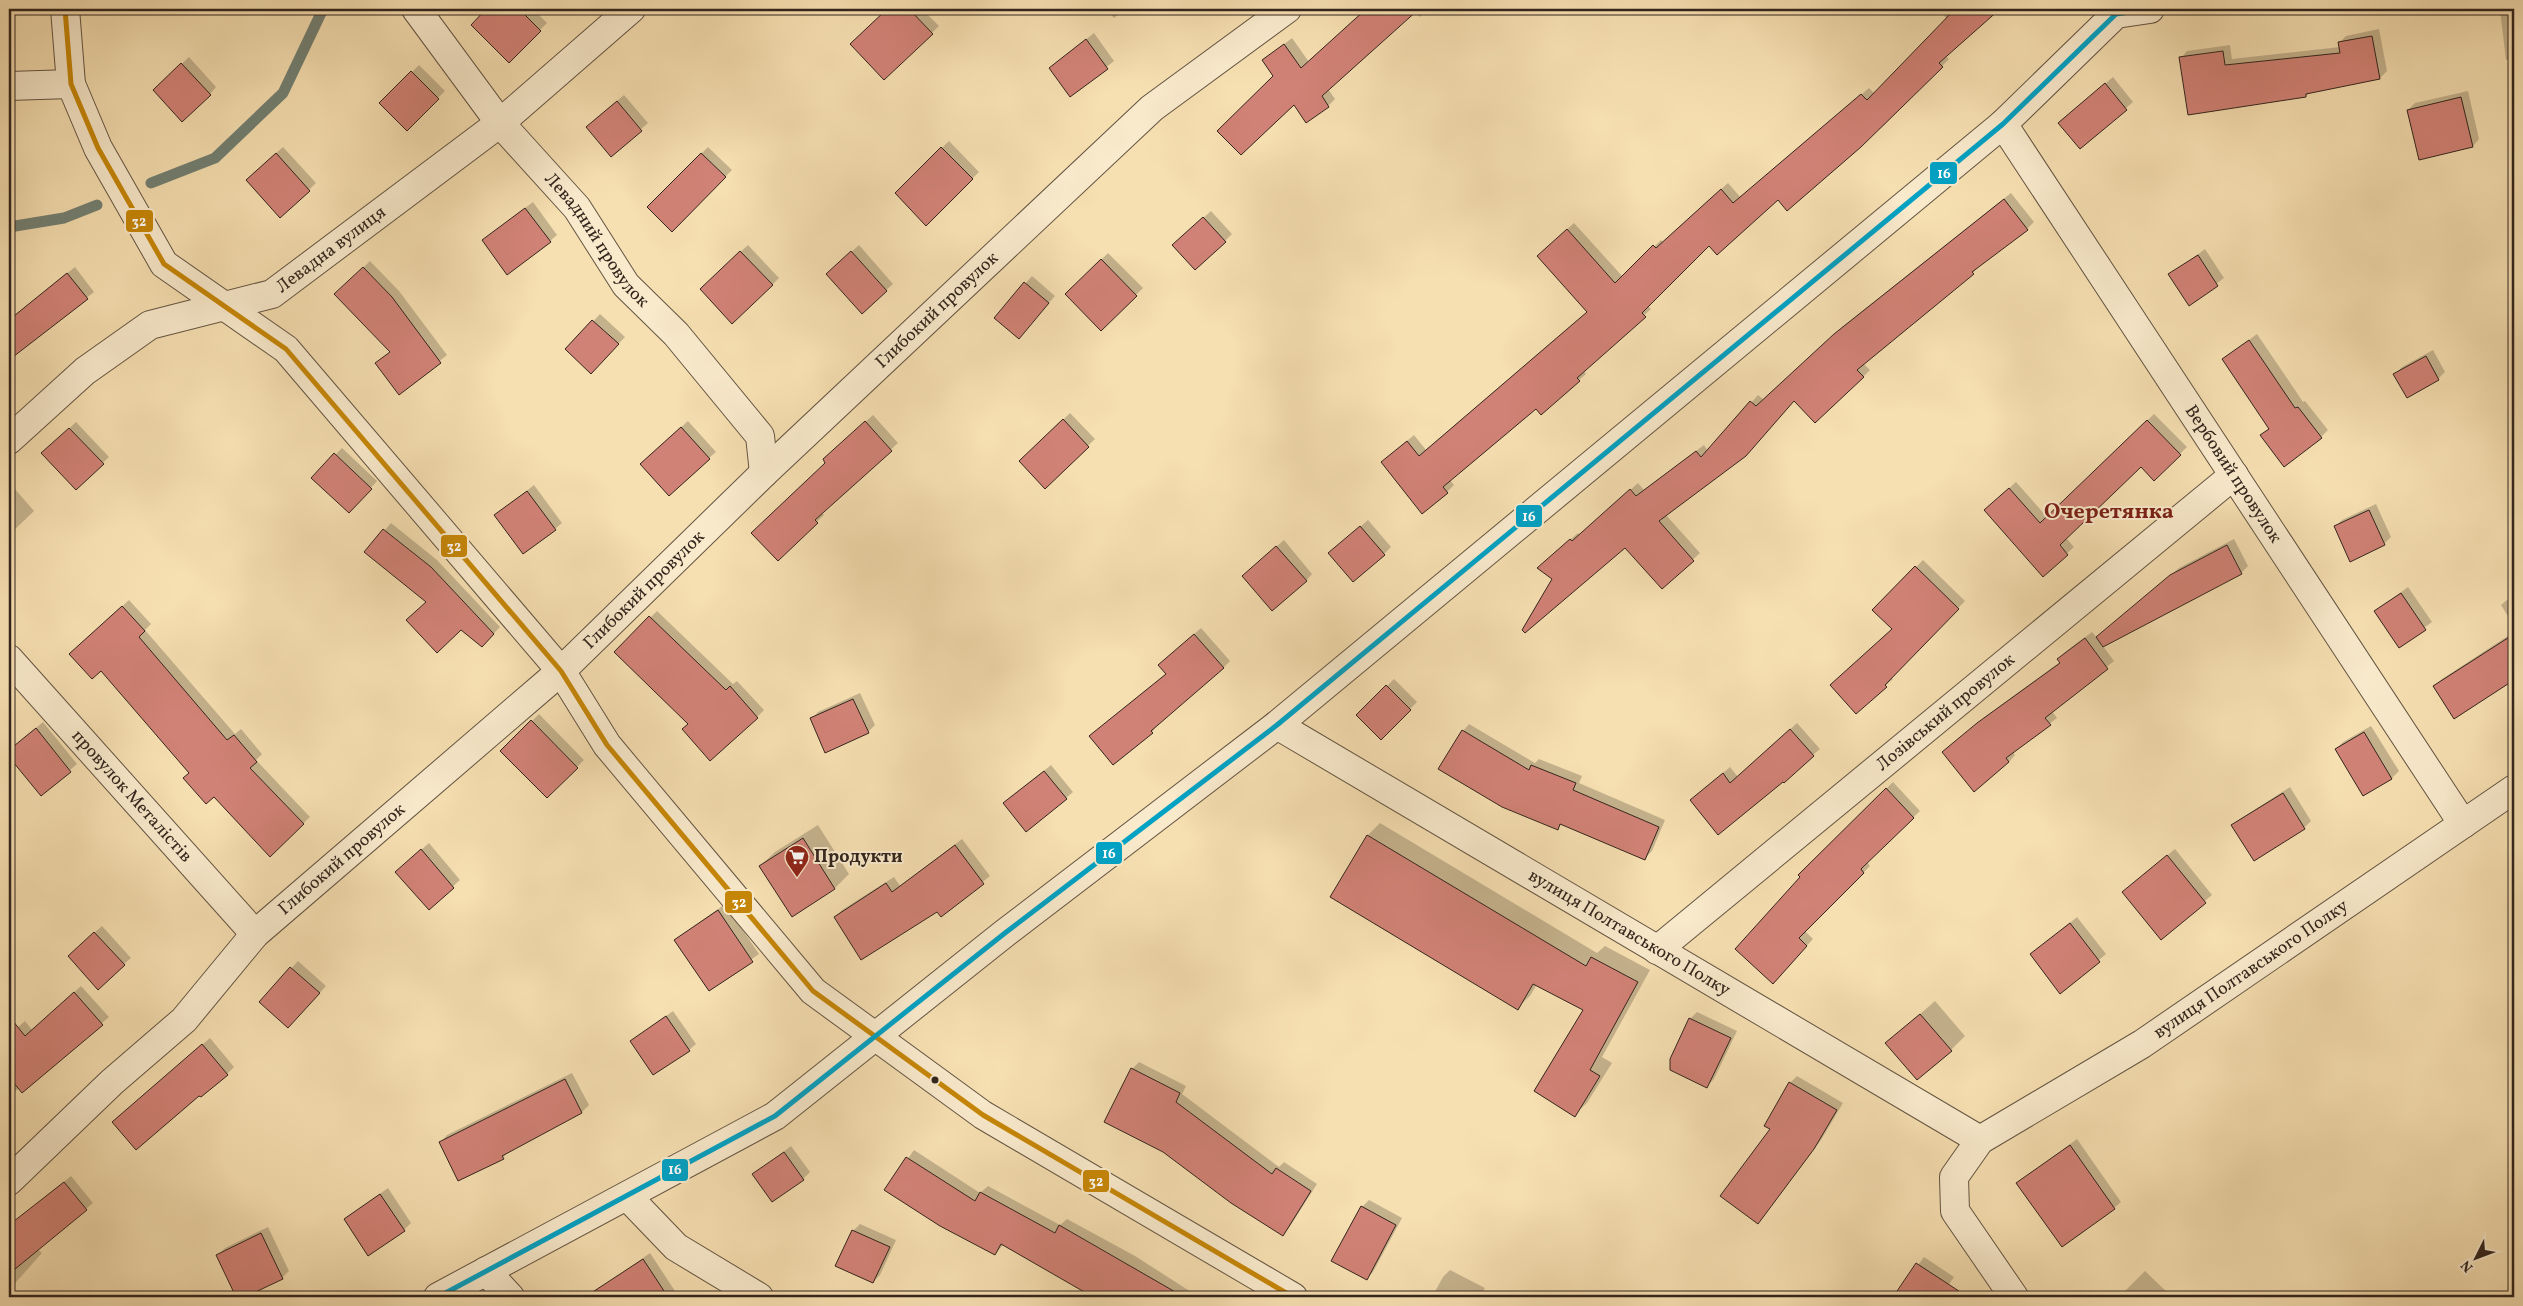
<svg xmlns="http://www.w3.org/2000/svg" width="2523" height="1306" viewBox="0 0 2523 1306" font-family="Vollkorn,serif">
<style>
.shadow{fill:#0003}
.lines{fill:none;stroke-linecap:round;stroke-linejoin:round}
.stream{stroke:#728073;stroke-width:11}
.building{fill:#d18276;stroke:#32251d}
.minor-casing{stroke:#635442;stroke-width:30}
.minor{stroke:#f9eacc;stroke-width:28}
.bus-1-casing{stroke:#f9eacc;stroke-width:9}
.bus-2-casing{stroke:#f9eacc;stroke-width:9}
.bus-1{stroke:#c68607;stroke-width:5}
.bus-2{stroke:#02a2c5;stroke-width:5}
.bus-dot{fill:#32251d;stroke:#f9eacc;stroke-width:2}
.labels{text-anchor:middle;dominant-baseline:central;stroke-width:4;stroke-linejoin:round;paint-order:stroke}
.street-label{font-size:18px;fill:#32251d;stroke:#f9eacc}
.poi-label{font-size:18px;font-weight:bold;fill:#32251d;stroke:#f9eacc;text-anchor:start}
.district-label{font-size:22px;font-weight:bold;fill:#7a1f14;stroke:#f9eacc}
.line-badge{stroke:#f9eacc;stroke-width:2}
.badge-label{font-size:14px;text-anchor:middle;font-weight:bold;fill:#fff}
</style>
<rect width="100%" height="100%" fill="#f6dfb1"/>
<filter id="stains"><feTurbulence type="fractalNoise" baseFrequency=".004" numOctaves="4"/><feColorMatrix values="0 0 0 0 .2 0 0 0 0 .09 0 0 0 0 .02 0 0 0 .5 -.17"/></filter>
<radialGradient id="worn" r=".72"><stop offset=".6" stop-color="#630" stop-opacity="0"/><stop offset="1" stop-color="#630" stop-opacity=".3"/></radialGradient>
<g class="shadow">
<polygon points="488,9 533,9 547,23 509,61 473,25"/>
<polygon points="888,9 922,9 939,26 884,78 852,44"/>
<polygon points="1106,9 1124,9 1114,18"/>
<polygon points="1376,9 1429,9 1420,17 1415,11 1328,89 1335,99 1328,106 1275,76 1264,60 1292,38 1309,62"/>
<polygon points="1952,9 1997,9 1945,56 1949,59 1884,125 1788,209 1778,198 1709,244 1648,306 1651,309 1584,371 1586,374 1579,380 1536,407 1450,480 1454,485 1447,492 1382,462 1414,435 1426,450 1588,311 1545,249 1574,223 1623,277 1661,240 1663,242 1728,183 1741,198 1869,88 1875,94 1947,19 1944,16"/>
<polygon points="2502,9 2514,9 2514,59 2506,60 2500,10"/>
<polygon points="2379,29 2387,71 2380,78 2310,92 2306,96 2181,58 2187,51 2230,45 2232,59 2340,47 2339,43 2346,36"/>
<polygon points="1094,33 1114,61 1071,95 1050,68"/>
<polygon points="189,57 216,87 210,94 154,90"/>
<polygon points="419,65 445,91 407,129 381,103"/>
<polygon points="2113,77 2133,102 2080,148 2067,116"/>
<polygon points="2468,91 2479,139 2473,146 2408,110 2415,103"/>
<polygon points="624,95 648,123 611,155 594,120"/>
<polygon points="949,141 979,172 926,224 896,193"/>
<polygon points="283,147 316,183 309,190 254,173"/>
<polygon points="708,147 732,170 672,231 648,207"/>
<polygon points="2011,193 2034,222 2027,229 1979,266 1973,273 1863,363 1870,370 1863,377 1795,400 1666,515 1700,553 1662,588 1625,546 1553,579 1545,561 1578,533 1580,535 1638,483 1644,490 1704,445 1708,451 1758,395 1764,400 1842,327"/>
<polygon points="533,202 557,235 550,241 483,240"/>
<polygon points="1211,211 1232,234 1225,241 1181,238"/>
<polygon points="748,245 779,278 772,285 708,282"/>
<polygon points="859,245 893,284 862,312 835,267"/>
<polygon points="2205,249 2224,278 2190,304 2170,275"/>
<polygon points="1108,253 1143,288 1101,329 1067,294"/>
<polygon points="370,261 399,291 447,355 400,393 376,363 391,351 336,294"/>
<polygon points="75,267 94,292 9,359 9,320"/>
<polygon points="1032,276 1055,296 1025,330 996,317"/>
<polygon points="600,314 625,337 591,373 567,349"/>
<polygon points="2257,334 2303,402 2305,401 2328,430 2321,437 2262,435 2269,428 2223,359"/>
<polygon points="2433,350 2445,372 2438,379 2395,374 2402,367"/>
<polygon points="1070,413 1095,439 1045,487 1021,461"/>
<polygon points="2154,414 2187,447 2154,479 2141,465 2066,538 2074,547 2043,575 1993,503 2016,482 2047,517"/>
<polygon points="873,415 898,443 822,513 824,515 778,559 831,453"/>
<polygon points="688,421 716,452 709,458 648,457"/>
<polygon points="76,422 109,457 76,488 43,453"/>
<polygon points="342,448 377,481 349,512 313,478"/>
<polygon points="534,485 562,523 555,529 496,515"/>
<polygon points="14,488 34,511 9,535 9,493"/>
<polygon points="2376,504 2391,537 2384,544 2335,527 2342,520"/>
<polygon points="1368,520 1391,547 1384,554 1337,547"/>
<polygon points="391,523 437,560 500,627 482,646 366,552"/>
<polygon points="2234,539 2248,566 2241,573 2103,646 2114,661 2052,711 2057,718 2013,752 2015,755 2009,762 1951,746 1986,716 2060,662 2058,659 2065,652 2092,632 2097,638 2179,568"/>
<polygon points="1284,540 1312,574 1306,581 1250,569"/>
<polygon points="1923,560 1965,601 1891,677 1893,679 1856,713 1893,629 1874,610"/>
<polygon points="2408,587 2432,622 2400,646 2376,611"/>
<polygon points="2514,594 2514,626 2501,605"/>
<polygon points="129,600 151,624 145,630 235,734 241,729 262,754 256,760 310,817 270,855 190,772 101,669 78,647"/>
<polygon points="657,611 733,684 737,681 764,710 757,717 690,723 616,652"/>
<polygon points="1201,628 1230,661 1223,668 1158,724 1152,732 1091,736 1167,673 1167,658"/>
<polygon points="2514,632 2514,679 2455,717 2435,686 2442,679"/>
<polygon points="1394,679 1417,702 1381,738 1358,715"/>
<polygon points="860,693 875,725 868,732 812,719 818,712"/>
<polygon points="539,714 584,760 547,796 502,751"/>
<polygon points="43,722 77,764 41,795 9,755 9,751"/>
<polygon points="1797,723 1820,749 1813,755 1698,794 1730,767 1738,777"/>
<polygon points="1469,724 1535,763 1539,759 1582,776 1579,783 1665,820 1652,851 1645,858 1562,824 1558,828 1463,731"/>
<polygon points="2371,726 2399,771 2392,778 2363,795 2336,749 2343,742"/>
<polygon points="1051,765 1073,792 1066,798 1012,797"/>
<polygon points="1893,782 1920,811 1867,862 1870,866 1805,931 1813,939 1780,975 1801,877 1799,875"/>
<polygon points="2290,787 2311,821 2304,828 2233,825 2240,819"/>
<polygon points="1380,823 1597,953 1605,946 1650,970 1602,1057 1612,1063 1587,1103 1574,1115 1585,1010 1537,984 1530,996 1517,1008 1332,897 1368,835"/>
<polygon points="818,825 849,874 835,888 792,915 760,866 775,852"/>
<polygon points="962,839 990,876 941,915 937,910 835,917 842,910 894,877 900,886"/>
<polygon points="429,843 460,880 429,908 404,865"/>
<polygon points="2175,849 2212,895 2161,938 2123,892"/>
<polygon points="725,904 759,954 709,990 675,940"/>
<polygon points="2077,917 2106,954 2061,992 2031,954"/>
<polygon points="102,926 131,958 124,964 76,949"/>
<polygon points="298,961 326,986 295,1020 261,1002"/>
<polygon points="81,986 109,1017 22,1091 19,1088 9,1097 9,1035 25,1021 32,1030"/>
<polygon points="1935,1001 1965,1036 1951,1050 1887,1043"/>
<polygon points="673,1011 696,1044 689,1050 631,1041"/>
<polygon points="1697,1012 1737,1031 1714,1079 1707,1086 1690,1019"/>
<polygon points="210,1038 234,1067 227,1074 199,1094 113,1122"/>
<polygon points="1139,1062 1186,1086 1182,1094 1279,1167 1284,1162 1317,1184 1289,1228 1283,1235 1132,1069"/>
<polygon points="572,1073 589,1105 582,1112 509,1150 503,1158 441,1142 447,1135"/>
<polygon points="1797,1076 1843,1103 1821,1140 1758,1223 1790,1083"/>
<polygon points="2077,1139 2121,1202 2114,1208 2018,1183"/>
<polygon points="791,1146 810,1172 803,1179 754,1174"/>
<polygon points="914,1150 980,1193 988,1186 1060,1225 1067,1219 1135,1256 1199,1297 1106,1297 1082,1282 1004,1244 995,1254 886,1189"/>
<polygon points="71,1176 93,1203 37,1249 42,1253 9,1290 9,1237 47,1195"/>
<polygon points="388,1188 411,1223 404,1230 345,1219"/>
<polygon points="1369,1200 1402,1218 1373,1272 1367,1278 1362,1207"/>
<polygon points="860,1224 896,1240 880,1275 873,1282 853,1231"/>
<polygon points="268,1227 289,1271 282,1278 238,1297 218,1255 225,1248"/>
<polygon points="650,1253 675,1291 669,1297 615,1297 607,1284"/>
<polygon points="1924,1257 1954,1277 1940,1297 1895,1297"/>
<polygon points="1450,1270 1485,1288 1480,1297 1432,1297 1443,1277"/>
<polygon points="2145,1271 2172,1297 2119,1297"/>
</g>
<g class="lines">
<g class="stream">
<polyline points="151,183 215,158 283,93 323,9"/>
<polyline points="9,227 64,218 97,205"/>
</g>
</g>
<g class="building">
<polygon points="486,9 519,9 541,31 509,63 471,25"/>
<polygon points="887,9 909,9 933,34 884,80 850,44"/>
<polygon points="1366,9 1419,9 1322,96 1329,107 1306,123 1294,105 1241,155 1217,131 1273,76 1262,60 1284,44 1301,68"/>
<polygon points="1955,9 2000,9 1939,63 1943,67 1861,147 1787,211 1778,200 1717,255 1709,246 1642,313 1646,317 1577,378 1580,381 1541,415 1536,409 1443,487 1448,493 1422,514 1381,462 1407,441 1419,456 1587,312 1537,256 1567,229 1615,283 1653,245 1656,248 1721,189 1733,203 1861,94 1867,100"/>
<polygon points="2372,36 2380,79 2306,94 2306,97 2188,115 2179,57 2223,51 2225,65 2340,53 2338,42"/>
<polygon points="1086,39 1108,69 1070,97 1049,68"/>
<polygon points="181,63 211,95 182,122 153,90"/>
<polygon points="411,71 439,99 407,131 379,103"/>
<polygon points="2105,83 2127,110 2080,149 2058,123"/>
<polygon points="2461,97 2473,147 2419,160 2407,110"/>
<polygon points="617,101 642,131 611,157 586,127"/>
<polygon points="941,147 973,179 926,226 895,193"/>
<polygon points="276,153 310,191 280,218 246,180"/>
<polygon points="701,153 726,177 672,232 647,207"/>
<polygon points="2004,199 2028,230 1972,272 1974,274 1857,370 1864,377 1815,423 1794,401 1746,456 1659,521 1694,561 1662,589 1625,548 1525,633 1522,630 1552,579 1537,568 1570,539 1572,541 1630,489 1636,496 1696,451 1701,457 1750,401 1756,406 1834,334"/>
<polygon points="525,208 551,242 507,275 482,240"/>
<polygon points="1203,217 1226,242 1195,270 1172,245"/>
<polygon points="740,251 773,285 732,324 700,289"/>
<polygon points="851,251 887,291 862,314 826,274"/>
<polygon points="2198,255 2218,286 2189,306 2168,274"/>
<polygon points="1101,259 1137,296 1101,331 1065,294"/>
<polygon points="363,267 392,297 441,363 399,395 375,363 390,352 334,294"/>
<polygon points="67,273 88,299 9,360 9,320"/>
<polygon points="1024,282 1049,303 1019,339 994,318"/>
<polygon points="592,320 619,344 591,374 565,349"/>
<polygon points="2249,340 2295,408 2298,407 2322,438 2284,467 2260,435 2269,429 2222,359"/>
<polygon points="2426,356 2439,380 2407,398 2393,374"/>
<polygon points="1063,419 1089,447 1045,489 1019,461"/>
<polygon points="2147,420 2181,455 2154,481 2141,467 2060,545 2068,555 2043,577 1984,510 2009,488 2040,523"/>
<polygon points="865,421 892,451 815,520 818,523 778,561 751,533 825,463 823,459"/>
<polygon points="681,427 710,459 669,496 640,464"/>
<polygon points="69,428 104,464 76,490 41,453"/>
<polygon points="334,453 372,489 349,513 311,478"/>
<polygon points="527,491 556,530 523,554 494,515"/>
<polygon points="2369,510 2385,545 2350,562 2334,526"/>
<polygon points="1360,526 1385,555 1353,582 1328,553"/>
<polygon points="383,529 431,567 494,634 482,647 461,630 437,653 406,620 426,602 364,552"/>
<polygon points="2227,545 2242,574 2103,647 2096,637 2170,575"/>
<polygon points="1276,546 1307,581 1272,611 1242,576"/>
<polygon points="1915,566 1959,609 1885,685 1887,687 1856,714 1830,685 1892,629 1872,610"/>
<polygon points="2401,593 2426,630 2399,648 2374,611"/>
<polygon points="122,606 145,631 139,637 227,740 234,735 257,762 250,768 304,824 270,857 214,797 206,804 183,778 189,773 101,671 92,679 69,654"/>
<polygon points="649,616 726,690 730,686 758,718 710,761 682,729 688,724 614,652"/>
<polygon points="1194,634 1224,668 1151,731 1153,733 1113,765 1089,736 1166,674 1158,665"/>
<polygon points="2514,634 2514,680 2454,719 2433,686"/>
<polygon points="2085,638 2108,669 2045,718 2051,725 2006,758 2009,762 1974,792 1942,752 1977,723 2060,663 2057,659"/>
<polygon points="1386,685 1411,710 1381,740 1356,715"/>
<polygon points="853,699 869,733 825,753 810,718"/>
<polygon points="531,720 578,768 547,798 500,751"/>
<polygon points="36,728 71,772 41,796 9,757 9,750"/>
<polygon points="1790,729 1814,756 1784,783 1783,782 1718,835 1690,800 1723,773 1730,783"/>
<polygon points="1462,730 1529,770 1531,765 1576,783 1573,790 1659,827 1645,860 1560,824 1558,830 1502,807 1438,769"/>
<polygon points="2364,732 2392,779 2363,796 2335,749"/>
<polygon points="1044,771 1067,799 1026,832 1003,803"/>
<polygon points="1886,788 1914,818 1861,869 1864,873 1799,938 1807,946 1773,984 1735,949 1800,877 1798,875"/>
<polygon points="2283,793 2305,829 2254,861 2231,825"/>
<polygon points="1367,835 1586,966 1591,957 1638,982 1590,1070 1600,1076 1575,1117 1534,1091 1583,1010 1533,984 1518,1010 1330,897"/>
<polygon points="803,838 835,889 792,917 759,866"/>
<polygon points="955,845 984,884 941,917 937,912 861,960 834,917 886,883 892,892"/>
<polygon points="421,849 454,888 429,910 395,872"/>
<polygon points="2167,855 2206,903 2161,940 2122,892"/>
<polygon points="718,910 753,962 709,991 674,940"/>
<polygon points="2070,923 2100,962 2060,994 2030,954"/>
<polygon points="94,932 125,965 98,990 68,956"/>
<polygon points="290,967 320,993 288,1028 259,1002"/>
<polygon points="74,992 103,1025 22,1093 9,1077 9,1016 25,1036"/>
<polygon points="1920,1014 1952,1051 1917,1080 1885,1043"/>
<polygon points="666,1016 690,1051 653,1075 630,1041"/>
<polygon points="1689,1018 1731,1038 1707,1088 1670,1070 1670,1059"/>
<polygon points="202,1044 228,1075 201,1097 199,1096 136,1150 112,1122"/>
<polygon points="1131,1068 1180,1093 1176,1102 1272,1174 1276,1168 1311,1191 1283,1236 1231,1203 1163,1152 1104,1122"/>
<polygon points="565,1079 582,1113 502,1156 504,1159 458,1181 439,1142"/>
<polygon points="1789,1082 1837,1110 1814,1149 1758,1224 1720,1196 1770,1129 1764,1126"/>
<polygon points="2070,1145 2115,1209 2062,1247 2016,1183"/>
<polygon points="784,1152 804,1180 772,1202 752,1174"/>
<polygon points="906,1157 975,1201 980,1192 1055,1233 1059,1225 1184,1297 1093,1297 1001,1244 995,1255 940,1226 884,1190"/>
<polygon points="64,1182 87,1210 9,1274 9,1225"/>
<polygon points="380,1194 405,1231 368,1256 344,1219"/>
<polygon points="1361,1206 1396,1225 1367,1280 1331,1261"/>
<polygon points="852,1230 890,1247 873,1283 835,1266"/>
<polygon points="261,1233 283,1279 245,1297 236,1297 216,1255"/>
<polygon points="643,1259 668,1297 585,1297"/>
<polygon points="1916,1263 1968,1297 1893,1297"/>
</g>
<g class="lines">
<defs>
<g id="minor">
<polyline points="65,9 71,84 98,148 164,264 286,349 561,671 607,745 813,991 983,1115 1293,1297"/>
<path id="s1" d="M416,9L500,123L577,208L626,285L676,334L760,436L764,473"/>
<polyline points="9,86 71,84"/>
<path id="s2" d="M2003,124L2463,824"/>
<path id="s3" d="M9,440L85,371L150,325L272,294L500,123L631,9"/>
<path id="s4" d="M9,659L255,934"/>
<path id="s5" d="M1277,725L1980,1140"/>
<path id="s6" d="M1657,950L2234,475"/>
<path id="s7" d="M9,1181L112,1082L184,1020L255,934L561,671L764,473L1152,108L1287,9"/>
<polyline points="627,1196 676,1247 759,1297"/>
<polyline points="486,1271 510,1297"/>
<polyline points="438,1297 775,1116 1005,933 1277,725 2003,124 2116,14 2150,9"/>
<path id="s8" d="M2014,1297L1955,1211L1954,1177L1980,1140L2142,1044L2514,789"/>
</g>
</defs>
<use href="#minor" class="minor-casing"/>
<use href="#minor" class="minor"/>
<defs>
<polyline id="bus-1" points="65,9 71,84 98,148 164,264 286,349 561,671 607,745 813,991 983,1115 1293,1297"/>
<polyline id="bus-2" points="438,1297 775,1116 1005,933 1277,725 2003,124 2116,14 2150,9"/>
</defs>
<use href="#bus-1" class="bus-1-casing"/>
<use href="#bus-2" class="bus-2-casing"/>
<use href="#bus-1" class="bus-1"/>
<use href="#bus-2" class="bus-2"/>
</g>
<defs>
<symbol id="supermarket-pin" viewBox="-11 -11 22 30"><path d="M0 17L-7.5 6A9.5 9.5 0 1 1 7.5 6Z" fill="#8f2418" stroke="#f9eacc"/><path d="M-6-5.5h2.5l.6 2H6L4.5 2H-2.5L-4.4-4H-6ZM-1.5 3.2a1.3 1.3 0 1 0 .1 0ZM3 3.2a1.3 1.3 0 1 0 .1 0Z" fill="#fff"/></symbol>
</defs>
<g fill-rule="evenodd">
<use href="#supermarket-pin" x="783" y="843" width="28" height="38"/>
</g>
<circle class="bus-dot" cx="935" cy="1080" r="4.5"/>
<g class="labels">
<g class="street-label">
<text stroke="none"><textPath href="#s1" startOffset="294">Левадний провулок</textPath></text>
<text stroke="none"><textPath href="#s3" startOffset="382">Левадна вулиця</textPath></text>
<text stroke="none"><textPath href="#s7" startOffset="1274">Глибокий провулок</textPath></text>
<text stroke="none"><textPath href="#s2" startOffset="419">Вербовий провулок</textPath></text>
<text stroke="none"><textPath href="#s7" startOffset="869">Глибокий провулок</textPath></text>
<text stroke="none"><textPath href="#s6" startOffset="374">Лозівський провулок</textPath></text>
<text stroke="none"><textPath href="#s4" startOffset="184">провулок Металістів</textPath></text>
<text stroke="none"><textPath href="#s7" startOffset="464">Глибокий провулок</textPath></text>
<text stroke="none"><textPath href="#s5" startOffset="409">вулиця Полтавського Полку</textPath></text>
<text stroke="none"><textPath href="#s8" startOffset="504">вулиця Полтавського Полку</textPath></text>
</g>
<g class="poi-label">
<text x="814" y="857">Продукти</text>
</g>
<g class="district-label">
<text x="2109" y="512">Очеретянка</text>
</g>
</g>
<g class="line-badge">
<rect x="1929" y="161" width="29" height="24" rx="5" fill="#02a2c5"/>
<rect x="125" y="209" width="29" height="24" rx="5" fill="#c68607"/>
<rect x="1515" y="504" width="28" height="24" rx="5" fill="#02a2c5"/>
<rect x="440" y="534" width="28" height="24" rx="5" fill="#c68607"/>
<rect x="1095" y="841" width="28" height="24" rx="5" fill="#02a2c5"/>
<rect x="724" y="890" width="29" height="24" rx="5" fill="#c68607"/>
<rect x="661" y="1158" width="28" height="24" rx="5" fill="#02a2c5"/>
<rect x="1082" y="1169" width="28" height="24" rx="5" fill="#c68607"/>
</g>
<g class="badge-label">
<text x="1944" y="178">16</text>
<text x="139" y="226">32</text>
<text x="1529" y="521">16</text>
<text x="454" y="551">32</text>
<text x="1109" y="858">16</text>
<text x="739" y="907">32</text>
<text x="675" y="1174">16</text>
<text x="1096" y="1186">32</text>
</g>
<rect width="2523" height="1306" fill="none" stroke="#f6dfb1" stroke-width="30"/>
<rect x="10" y="10" width="2503" height="1286" fill="none" stroke="#32251d" stroke-width="2.5"/>
<rect x="15" y="15" width="2493" height="1276" fill="none" stroke="#32251d"/>
<g transform="translate(2476 1258) rotate(228)" stroke="#f9eacc" stroke-width="4" paint-order="stroke">
<path d="M0-4L9 19L0 12L-9 19Z" fill="#32251d"/>
<text y="-8" font-size="14" font-weight="bold" text-anchor="middle" fill="#32251d">N</text>
</g>
<rect width="100%" height="100%" filter="url(#stains)"/>
<rect width="100%" height="100%" fill="url(#worn)"/>
</svg>
